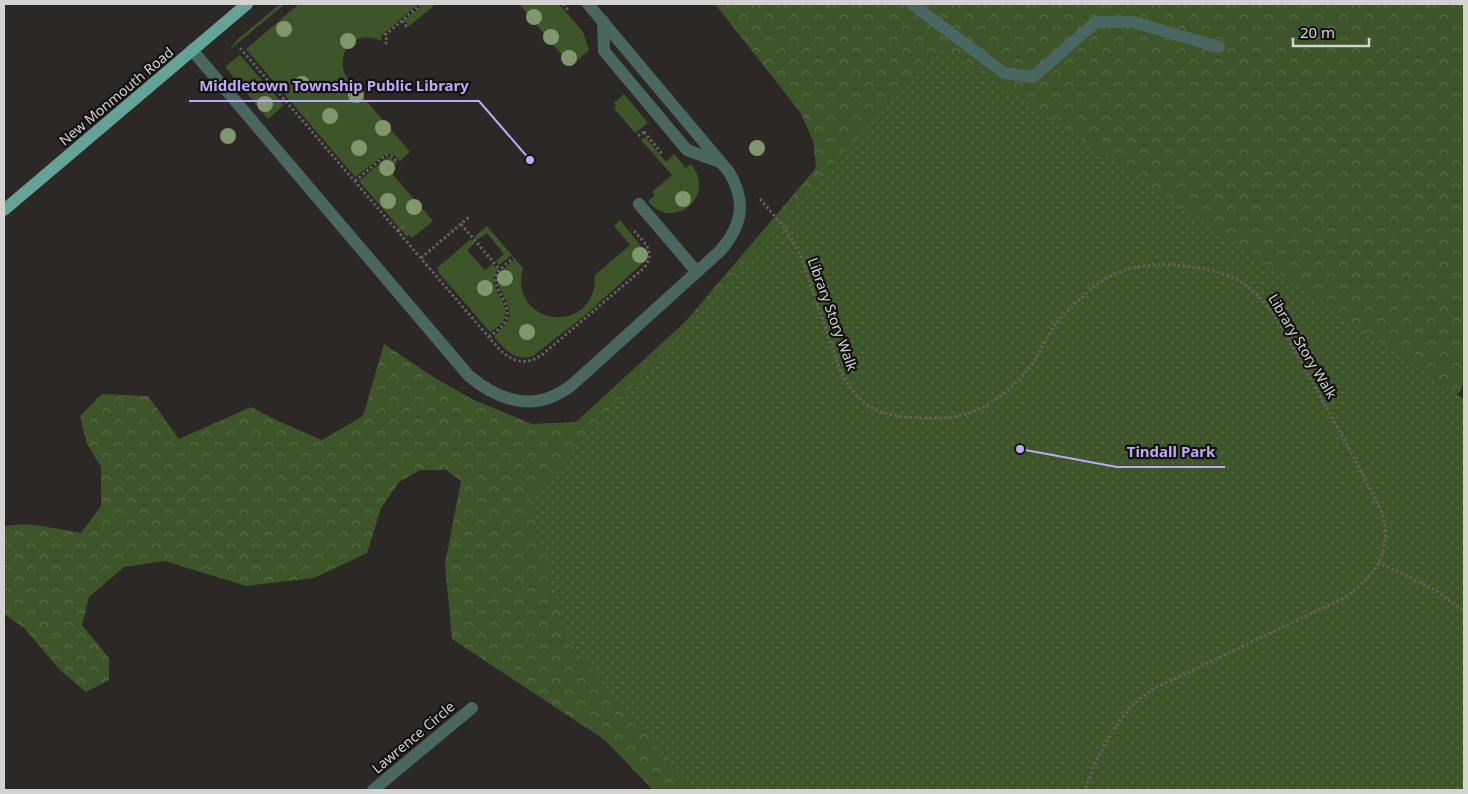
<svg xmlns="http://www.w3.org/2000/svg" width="1468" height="794" viewBox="0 0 1468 794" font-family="'Noto Sans',sans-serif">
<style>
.grass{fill:#3d5528}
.forest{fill:url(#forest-crowns)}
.park{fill:url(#park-dots)}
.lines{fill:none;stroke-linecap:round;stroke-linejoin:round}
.path{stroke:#635f5e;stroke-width:3;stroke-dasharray:2.5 2.5;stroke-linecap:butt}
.minor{stroke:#496661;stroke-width:12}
.major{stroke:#64a398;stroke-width:12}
.tree{fill:#80966c}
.labels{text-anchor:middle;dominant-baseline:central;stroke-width:4.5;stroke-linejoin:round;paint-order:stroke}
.street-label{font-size:14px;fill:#d5d3d2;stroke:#131211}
.leader{fill:none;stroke:#bda9f5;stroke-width:2}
.callout-dot{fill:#bda9f5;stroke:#131211;stroke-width:2}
.callout-label{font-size:15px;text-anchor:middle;font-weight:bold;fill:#bda9f5;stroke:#131211;stroke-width:4.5;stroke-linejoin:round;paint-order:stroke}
</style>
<defs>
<pattern id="forest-crowns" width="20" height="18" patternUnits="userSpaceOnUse" patternTransform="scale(1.25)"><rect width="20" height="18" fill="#3d5528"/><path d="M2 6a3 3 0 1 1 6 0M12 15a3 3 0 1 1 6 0" fill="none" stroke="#586d46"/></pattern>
<pattern id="park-dots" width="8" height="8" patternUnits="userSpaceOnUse" patternTransform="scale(1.25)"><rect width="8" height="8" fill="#3d5528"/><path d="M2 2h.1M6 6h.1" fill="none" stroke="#586d46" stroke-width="1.8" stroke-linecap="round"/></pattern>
</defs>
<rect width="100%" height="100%" fill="#2c2826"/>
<g class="grass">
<polygon points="280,4 285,4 228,51 238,39"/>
<path d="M299,4H418L382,35L381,41C355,27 333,55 347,78L410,152L400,161L394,155L387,153L355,177L246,49Z"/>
<polygon points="424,4 436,4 409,26 404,20"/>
<polygon points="519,4 559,4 583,32 589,50 571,66"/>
<polygon points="240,55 284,105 268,119 226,68 227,65"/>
<polygon points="624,94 648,123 635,133 614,108 616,106 614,103"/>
<path d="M645,137L666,162L674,154L686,168L691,164C718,198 671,232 648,201L655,195L652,192L672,175L641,140Z"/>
<polygon points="389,157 397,163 389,170 433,221 412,238 409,235 407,237 359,181 385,159"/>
<path d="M620,220L645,251L646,257L643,263L584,316L533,356C516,363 504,349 494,337C498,331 506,326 509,318C513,304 494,287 498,276C501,270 510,264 515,259L523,268C507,326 597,338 595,275L630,245L614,226Z"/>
<polygon points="487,226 512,255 499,265 496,261 504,254 487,233 477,240 474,237"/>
<path d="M471,239L475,243L467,250L485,270L492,264L498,270C480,290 529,311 490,332L438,272L439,270L437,268Z"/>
</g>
<path class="forest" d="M715,4H1464V381L1460,392L1411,420L1193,790H653L605,740L452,639L445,564L461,481L446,470H420L399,482L381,508L367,553L314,578L246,586L165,561L124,567L89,597L82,625L109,658V680L86,692L60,670L24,628L4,614V527C22,520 62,530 81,533L101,506V467L87,444L80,416L102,394L148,396L179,439L251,407L278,421L322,440L363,416L384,344L435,378L474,400L532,424L576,422L686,321L816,168L813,140L800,112Z"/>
<polygon class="park" points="942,45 1464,399 1464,790 693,790 568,642 530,499"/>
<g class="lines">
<g class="path">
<polyline points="563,4 569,11"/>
<polyline points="402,21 408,28"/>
<polyline points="385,44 387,42 385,35 421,4"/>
<path d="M240,48L499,349C514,363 526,366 543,354L644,268C657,251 643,241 632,229"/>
<polyline points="644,132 663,155"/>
<polyline points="638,136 644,132 642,131"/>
<polyline points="355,181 386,155 391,156 398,162"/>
<path d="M760,199L784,227L800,254L840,370C855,401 872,414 907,417C930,419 952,420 975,411C997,402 1019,382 1033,363C1040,352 1045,340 1052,330C1059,319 1068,310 1077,302C1085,295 1092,288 1100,282C1123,266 1158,262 1185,266C1209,269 1233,274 1252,290C1273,307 1286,336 1299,359C1328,410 1357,461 1382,513C1393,553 1375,576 1344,598L1153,689C1146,695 1137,700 1131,707C1110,731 1095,760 1085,790"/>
<polyline points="461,224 500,270"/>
<polyline points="398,231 406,224"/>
<polyline points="421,258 469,217"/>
<path d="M489,337C495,332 503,327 506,320C513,304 490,288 497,274C500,268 509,262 514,258"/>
<polyline points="1378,562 1435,590 1464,611"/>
</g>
<g class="minor">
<polyline points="912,4 1004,73 1033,77 1096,22 1133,22 1219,47"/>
<polyline points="603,21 604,51 687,150 720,162"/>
<path d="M192,50L469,376C502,403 537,413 573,384L720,251C742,226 747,202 729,172L588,4"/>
<polyline points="639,204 697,272"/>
<polyline points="373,790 472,708"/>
</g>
<polyline class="major" points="4,210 247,4"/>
</g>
<g class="tree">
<circle cx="534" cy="17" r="8"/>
<circle cx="284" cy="29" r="8"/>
<circle cx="551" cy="37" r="8"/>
<circle cx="348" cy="41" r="8"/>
<circle cx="569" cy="58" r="8"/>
<circle cx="302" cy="84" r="8"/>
<circle cx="356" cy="95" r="8"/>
<circle cx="265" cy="104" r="8"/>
<circle cx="330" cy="116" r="8"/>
<circle cx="383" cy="128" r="8"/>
<circle cx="228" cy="136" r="8"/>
<circle cx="359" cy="148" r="8"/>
<circle cx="757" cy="148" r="8"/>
<circle cx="387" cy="168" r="8"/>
<circle cx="683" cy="199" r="8"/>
<circle cx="388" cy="201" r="8"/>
<circle cx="414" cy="207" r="8"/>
<circle cx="640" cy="255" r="8"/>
<circle cx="505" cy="278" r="8"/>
<circle cx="485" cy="288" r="8"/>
<circle cx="527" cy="332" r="8"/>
</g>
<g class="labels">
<g class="street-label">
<text transform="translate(116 96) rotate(-40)">New Monmouth Road</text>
<text transform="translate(833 314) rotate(70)">Library Story Walk</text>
<text transform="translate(1303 346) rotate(59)">Library Story Walk</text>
<text transform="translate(413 737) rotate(-40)">Lawrence Circle</text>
</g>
</g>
<path class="leader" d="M530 160L479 101H189M1020 449L1117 467H1225"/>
<g class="callout-dot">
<circle cx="530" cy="160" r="5"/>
<circle cx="1020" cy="449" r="5"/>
</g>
<g class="callout-label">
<text x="334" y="91">Middletown Township Public Library</text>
<text x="1171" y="457">Tindall Park</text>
</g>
<rect width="1468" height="794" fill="none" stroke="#d5d3d2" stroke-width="10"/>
<path d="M1293 38v8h76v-8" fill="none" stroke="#d5d3d2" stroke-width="2.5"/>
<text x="1300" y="38" font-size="15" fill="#d5d3d2" stroke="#131211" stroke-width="4" paint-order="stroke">20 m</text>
</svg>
